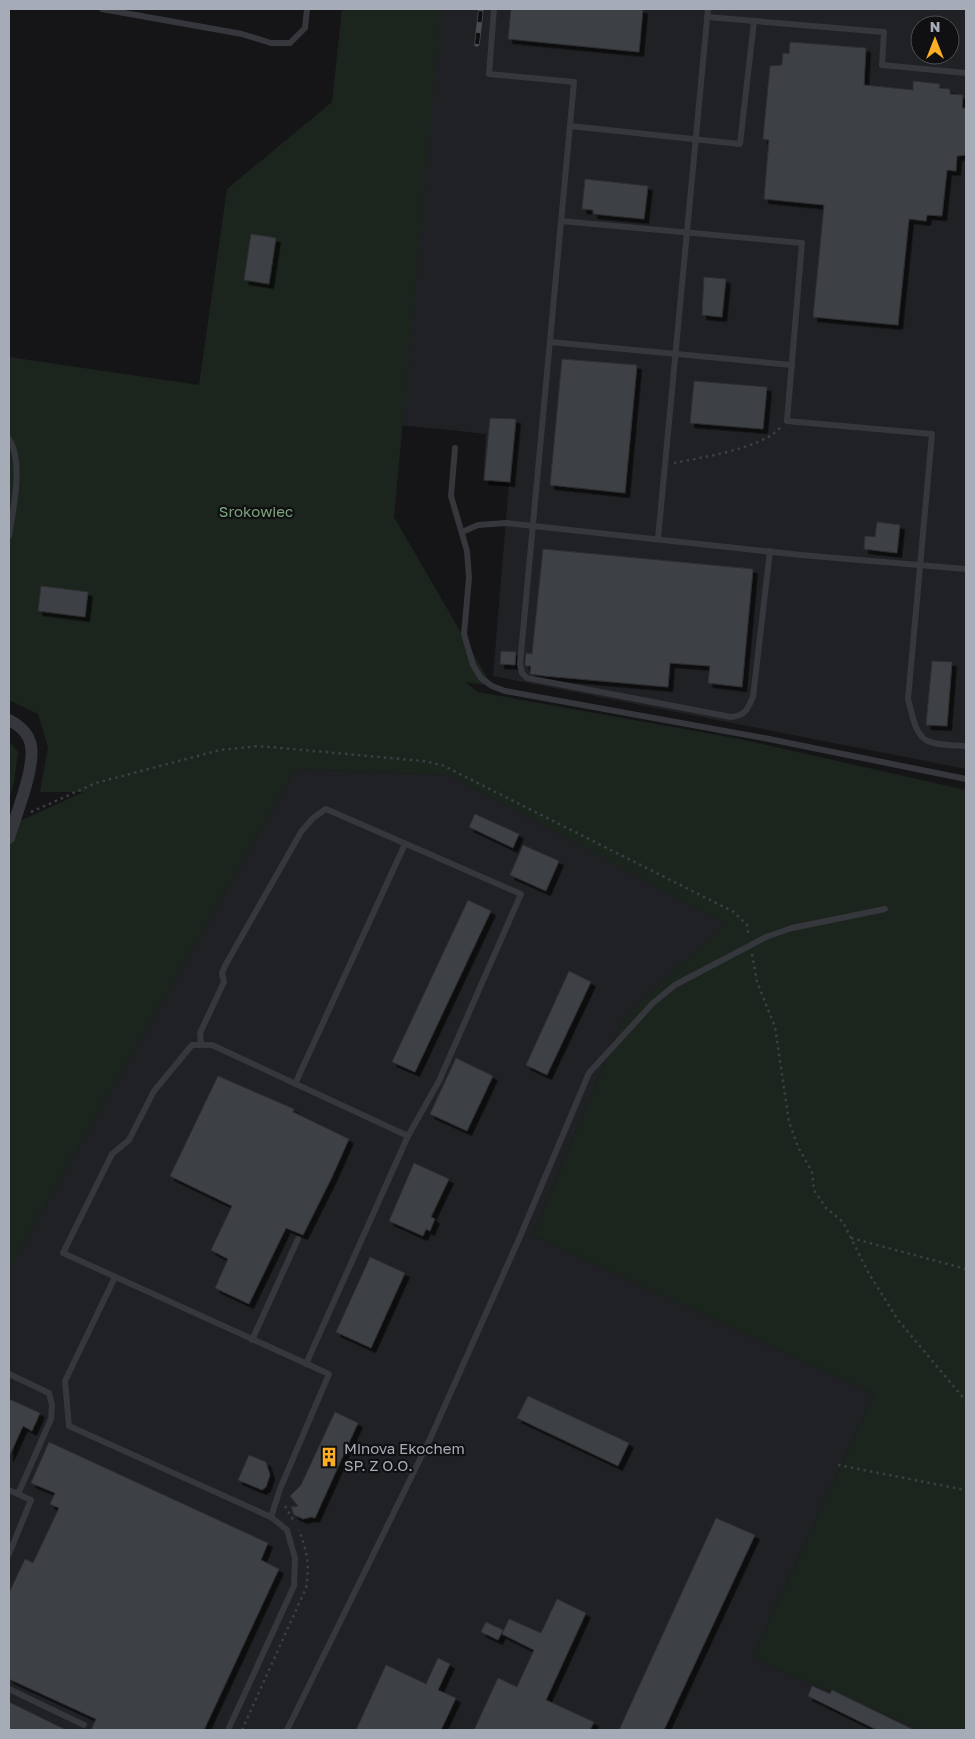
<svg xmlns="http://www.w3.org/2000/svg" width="975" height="1739" viewBox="0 0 975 1739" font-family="'Golos Text',sans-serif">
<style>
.built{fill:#202124;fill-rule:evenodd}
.green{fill:#1c251d}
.building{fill:#3e4044;stroke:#2e2f33;filter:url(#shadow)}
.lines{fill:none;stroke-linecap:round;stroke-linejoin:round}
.path{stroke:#3b3e43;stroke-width:2.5;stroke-dasharray:2.5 4;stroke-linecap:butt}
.service{stroke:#35373c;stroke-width:6}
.minor{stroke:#35373c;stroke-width:12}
.rail-casing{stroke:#484b51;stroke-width:5.5}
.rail{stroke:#101012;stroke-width:4;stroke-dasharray:11;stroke-linecap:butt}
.labels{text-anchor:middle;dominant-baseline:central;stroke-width:4.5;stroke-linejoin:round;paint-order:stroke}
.park-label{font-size:15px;fill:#7ba47c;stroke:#101012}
.poi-label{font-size:15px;fill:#a5acb8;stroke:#101012;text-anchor:start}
</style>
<defs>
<filter id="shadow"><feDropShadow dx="4.5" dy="4.5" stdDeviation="0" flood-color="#0009"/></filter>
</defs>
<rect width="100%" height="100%" fill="#151517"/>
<g class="built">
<path d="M434,9H966V769L493,676L509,483L483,481L486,434L391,424ZM920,25H950V55H920Z"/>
<polygon points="296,769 450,775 727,924 623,1018 533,1235 874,1394 752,1658 922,1730 9,1730 9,1268"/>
</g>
<g class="green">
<polygon points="342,9 441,9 394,517 492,686 465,682 478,692 740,739 966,790 966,1730 922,1730 752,1658 874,1394 533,1235 623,1018 726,924 450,775 296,769 9,1268 9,826 83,792 40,792 48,747 38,714 9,700 9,357 199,385 227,189 332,102"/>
<polygon points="9,741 18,752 14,783 9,799"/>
</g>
<g class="building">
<polygon points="511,9 643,9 639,52 508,39"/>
<polygon points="790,42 866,48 864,85 913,90 913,81 940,84 939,88 950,89 950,94 963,95 962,108 966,108 966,155 957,156 956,171 947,170 942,216 927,215 926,221 909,219 898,325 813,317 824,205 764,199 769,140 763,139 770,66 782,65 783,53 789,54"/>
<polygon points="585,179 648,186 644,219 593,214 593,210 582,209"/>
<polygon points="251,234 276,238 269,284 244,280"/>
<polygon points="704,277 726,279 722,317 702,315"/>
<polygon points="562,359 637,365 625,493 550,485"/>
<polygon points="694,381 767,387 763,429 690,423"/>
<polygon points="490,418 516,419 510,482 484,480"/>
<polygon points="877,522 900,525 897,553 864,549 865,536 875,537"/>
<polygon points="543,549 753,569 742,687 708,683 710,666 670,663 668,687 545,676 530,674 531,666 525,666 525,664 526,653 532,654"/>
<polygon points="41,586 88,592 85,617 38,611"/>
<polygon points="501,651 516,652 515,665 500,664"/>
<polygon points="932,661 952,662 947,726 926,725"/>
<polygon points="475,814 519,834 513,848 469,827"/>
<polygon points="523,845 559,861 546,891 510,875"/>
<polygon points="468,900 491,911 415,1072 392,1062"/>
<polygon points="569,971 591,982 547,1075 526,1065"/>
<polygon points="456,1058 493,1076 467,1131 430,1114"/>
<polygon points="218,1076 294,1109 293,1112 349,1139 332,1177 303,1235 286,1228 249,1304 215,1288 228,1259 211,1250 232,1206 170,1176"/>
<polygon points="414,1163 449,1179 431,1217 435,1219 430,1231 426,1229 423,1236 389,1221"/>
<polygon points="370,1257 405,1273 371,1348 336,1332"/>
<polygon points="528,1396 629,1443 618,1466 517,1418"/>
<polygon points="9,1399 40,1413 32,1431 23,1426 9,1457"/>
<polygon points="335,1412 358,1423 315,1518 311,1517 303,1519 294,1515 291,1507 298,1506 290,1496 301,1485"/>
<polygon points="49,1442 268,1543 261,1560 279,1569 204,1730 91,1730 96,1719 9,1679 9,1593 25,1559 33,1563 59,1508 50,1504 55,1493 31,1483"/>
<polygon points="249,1455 266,1462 270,1475 266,1487 262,1490 238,1480"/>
<polygon points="716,1518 755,1535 664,1730 619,1730"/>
<polygon points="557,1599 586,1613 546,1700 594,1722 590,1730 474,1730 498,1678 517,1687 534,1650 502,1634 509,1619 541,1633"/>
<polygon points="486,1622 503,1630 498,1640 481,1632"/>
<polygon points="438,1658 450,1664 438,1690 456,1698 441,1730 356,1730 386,1665 426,1684"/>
<polygon points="812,1686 830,1694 832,1690 914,1730 877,1730 808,1696"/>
<polygon points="9,1702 66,1730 9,1730"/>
</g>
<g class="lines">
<g class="path">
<path d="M674,463C703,457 761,449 781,427"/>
<polyline points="31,812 96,783 220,750 259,746 423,761 442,765 734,912 747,925 749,936"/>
<polyline points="752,954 757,982 775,1027 789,1122 798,1147 812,1172 814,1190 826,1208 843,1222 868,1272 898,1320 966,1401"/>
<polyline points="851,1238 966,1269"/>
<polyline points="838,1465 966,1490"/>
<polyline points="285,1506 295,1523"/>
<path d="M242,1730L306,1588C310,1564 307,1552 299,1530"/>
</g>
<g class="service">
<polyline points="102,9 242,34 271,43 290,43 305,28 307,9"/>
<path d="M494,9L489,74L574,82L520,664L522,673L527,678L731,717C746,715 747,710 753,697L770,551"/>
<polyline points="707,17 884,32 882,65 966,73"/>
<polyline points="570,126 740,144 754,21"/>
<path d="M561,221L802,243L787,421L932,434L908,699C912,712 914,733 926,740C935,746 956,745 966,746"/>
<polyline points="550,342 792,365"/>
<path d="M9,439C24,462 13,510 9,536"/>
<polyline points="455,448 451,496 467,551 469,578 464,634 473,665 481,678 492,686 505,691 764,738 966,779"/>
<polyline points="462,532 478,525 506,523 801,555 966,569"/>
<polyline points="658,539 708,9"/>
<polyline points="201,1045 200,1033 224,982 222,973 226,964 301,832 313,818 326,809 521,894 439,1081 408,1136 306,1364"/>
<polyline points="295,1084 405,844"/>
<polyline points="115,1277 65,1381 69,1426 271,1517"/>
<polyline points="252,1340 298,1239"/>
<polyline points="9,1374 49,1393 52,1405 51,1419 18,1494"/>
<polyline points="9,1490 31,1500 9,1554"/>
<polyline points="9,1689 84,1725"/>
<polyline points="228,1730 294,1586 295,1558 287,1530 271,1517 280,1489 329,1374 63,1253 112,1154 129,1140 154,1091 192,1045 212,1045 408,1136"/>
<polyline points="287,1730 430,1439 519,1239 589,1073 653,1003 675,985 766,937 792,928 885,909"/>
</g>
<path class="minor" d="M9,720C19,725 29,734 31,746C35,769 16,814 9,838"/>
<defs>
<polyline id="rail" points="477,44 481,9"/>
</defs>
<use href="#rail" class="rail-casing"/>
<use href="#rail" class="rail"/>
</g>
<defs>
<symbol id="building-bare" viewBox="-9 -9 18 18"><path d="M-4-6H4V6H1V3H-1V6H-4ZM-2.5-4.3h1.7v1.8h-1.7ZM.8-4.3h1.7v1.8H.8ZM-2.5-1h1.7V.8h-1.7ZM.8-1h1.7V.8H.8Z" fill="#feae25" stroke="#101012" stroke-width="2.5" paint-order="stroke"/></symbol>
</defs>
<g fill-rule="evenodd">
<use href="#building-bare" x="315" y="1443" width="28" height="28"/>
</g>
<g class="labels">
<g class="park-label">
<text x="256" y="511">Srokowiec</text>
</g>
<g class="poi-label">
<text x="344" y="1448">Minova Ekochem<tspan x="344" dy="17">SP. Z O.O.</tspan></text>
</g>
</g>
<rect width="975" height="1739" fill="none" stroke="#a5acb8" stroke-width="20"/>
<g transform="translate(935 40)"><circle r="24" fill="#101012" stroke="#4c4e54"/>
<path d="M0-4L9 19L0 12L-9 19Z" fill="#feae25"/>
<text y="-8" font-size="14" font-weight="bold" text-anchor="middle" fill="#a5acb8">N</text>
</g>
</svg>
